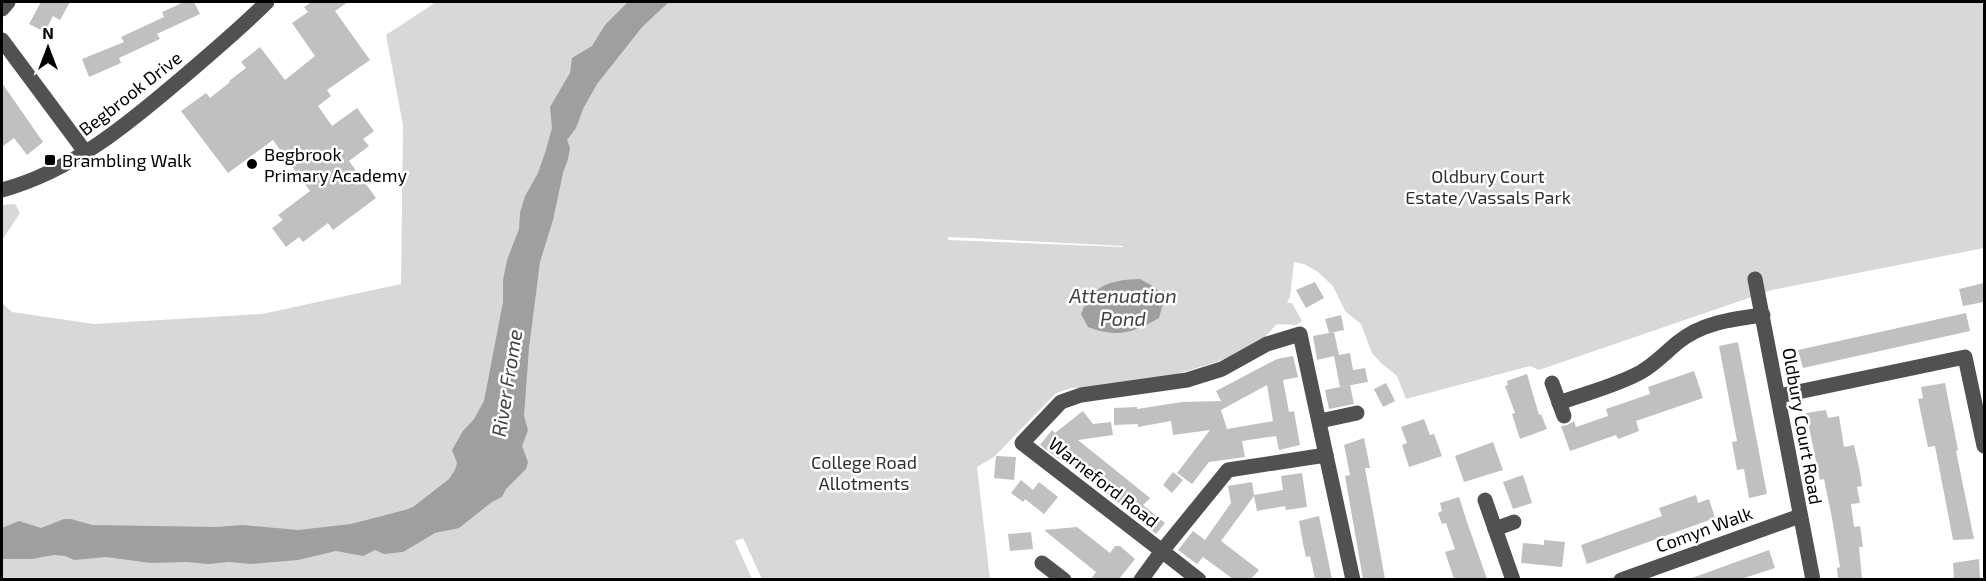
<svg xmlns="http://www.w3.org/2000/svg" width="1986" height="581" viewBox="0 0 1986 581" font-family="'Exo 2',sans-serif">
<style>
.green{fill:#d8d8d8;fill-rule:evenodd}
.water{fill:#9f9f9f}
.building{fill:#c0c0c0;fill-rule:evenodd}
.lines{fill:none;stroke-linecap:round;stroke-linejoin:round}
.minor{stroke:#515151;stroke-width:15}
.poi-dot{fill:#000;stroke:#fff;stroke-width:2}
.labels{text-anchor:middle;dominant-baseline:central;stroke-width:5;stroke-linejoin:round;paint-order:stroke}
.street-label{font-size:18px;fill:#000;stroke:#fff}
.poi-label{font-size:18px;fill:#000;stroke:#fff;text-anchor:start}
.park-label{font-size:18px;fill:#2f2f2f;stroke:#fff}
.water-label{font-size:20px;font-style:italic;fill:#404040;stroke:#fff}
</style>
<rect width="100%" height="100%" fill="#fff"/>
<g class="green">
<path d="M436,2H1984V248L1772,290L1539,370L1530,366L1406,399L1397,376L1381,363L1372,353L1361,324L1345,311L1333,286L1318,272L1304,264L1294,262L1290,297L1287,303H1292L1302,321L1296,325L1276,324L1282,312L1275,326L1258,344L1220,361L1173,375L1104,387L1071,388L1056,393L994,457L977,467L990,579H762L743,538L735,541L752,579H2V303L12,312L94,324L262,314L401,284L403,125L386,35ZM948,237L1123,246V247L948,240Z"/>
<polygon points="15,204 20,213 2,240 2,205"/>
</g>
<g class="water">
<polygon points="628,2 669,2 643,26 597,84 583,109 576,128 567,140 570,148 568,159 563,173 553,220 540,262 529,348 524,416 528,430 522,446 528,462 526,469 506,489 502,497 492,502 459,528 435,533 403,552 384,554 375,550 363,556 336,551 298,560 251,564 229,562 209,564 186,562 151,563 106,557 74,560 65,556 54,555 32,559 2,559 2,528 19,521 41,528 64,519 71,519 92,525 216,527 243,525 298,530 351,524 405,510 413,507 449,479 455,470 457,463 452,450 463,431 474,419 484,401 503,302 503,280 507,260 519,229 520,213 525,196 538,173 546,150 552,128 550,107 570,73 572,58 592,46 605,25"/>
<path d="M1140,279L1156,288L1164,300L1159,318C1134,333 1116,338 1088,327L1081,314C1092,285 1110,280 1140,279Z"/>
</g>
<g class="building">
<polygon points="41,2 70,2 60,20 53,16 45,32 29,24"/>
<polygon points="184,2 194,2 200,14 157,34 160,39 119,58 121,63 89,77 82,59 124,42 121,37 164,17 162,12"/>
<polygon points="312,2 348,2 335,11 370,60 327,90 331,96 318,106 332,126 357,108 374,131 363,139 369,146 349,161 376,198 333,230 328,223 303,242 299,237 286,247 272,228 283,220 278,215 310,191 273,140 228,173 181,111 206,93 210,98 230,82 229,81 246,68 241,62 260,47 285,80 315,56 292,23 308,12 304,7"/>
<polygon points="2,83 43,142 27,155 14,138 2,147"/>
<polygon points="1315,282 1324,298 1306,308 1296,290"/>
<polygon points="1984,283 1984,302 1963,306 1959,289"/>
<polygon points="1966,313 1970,331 1803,368 1798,350"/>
<polygon points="1341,315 1344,330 1329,333 1325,319"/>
<polygon points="1334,332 1339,355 1350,353 1353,370 1365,368 1368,382 1340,387 1334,356 1317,360 1313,336"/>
<polygon points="1738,342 1767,494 1749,498 1744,469 1737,470 1732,442 1737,441 1719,346"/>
<path d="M1293,356L1298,377L1283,380L1289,412L1294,411L1300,445L1279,450L1276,436L1242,441L1245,457L1209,462L1192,484L1177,473L1210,430L1173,435L1171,421L1138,427V424L1114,425V408L1137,407V409L1182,402L1221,401L1216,391L1277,359ZM1267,385L1273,421L1227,429L1221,410Z"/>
<polygon points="1694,371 1703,398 1636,421 1639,431 1618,439 1616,435 1570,451 1561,426 1567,425 1574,421 1576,427 1608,416 1606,409 1650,394 1648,387"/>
<polygon points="1527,374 1539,415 1541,414 1547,429 1520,439 1512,414 1515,413 1505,386 1508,385 1507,381"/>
<polygon points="1386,383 1395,401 1383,407 1374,389"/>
<polygon points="1945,383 1958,450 1956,451 1974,539 1953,540 1935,446 1928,447 1918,399 1923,398 1921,387"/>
<polygon points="1350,385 1354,404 1329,409 1325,390"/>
<polygon points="1826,410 1828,418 1839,416 1844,447 1854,445 1860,472 1862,486 1857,487 1860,503 1851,504 1854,527 1860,526 1863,547 1859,547 1862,579 1838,579 1837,568 1840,567 1832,518 1824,479 1820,480 1806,413"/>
<polygon points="1083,411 1093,424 1111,422 1113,435 1078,440 1150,498 1143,505 1165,523 1156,534 1062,456 1059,459 1040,445 1052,430 1055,433"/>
<polygon points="1424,419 1430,435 1434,434 1442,456 1409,467 1402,445 1407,443 1401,427"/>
<polygon points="1364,438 1370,468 1365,468 1385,579 1363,579 1345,476 1350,475 1344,445"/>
<polygon points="1493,442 1503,470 1464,482 1455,456"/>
<polygon points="996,456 1016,457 1014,480 994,478"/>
<polygon points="1173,472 1183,480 1172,493 1163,485"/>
<polygon points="1302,473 1307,507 1286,510 1285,506 1257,511 1254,496 1221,541 1259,570 1251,579 1233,579 1203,557 1197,564 1178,550 1193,531 1205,540 1231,503 1228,486 1252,482 1254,495 1283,490 1281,476"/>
<polygon points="1523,475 1532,503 1513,509 1503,482"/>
<polygon points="1021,480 1033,490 1039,482 1058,497 1044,514 1025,499 1023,502 1011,493"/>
<polygon points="1696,495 1698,503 1709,499 1715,518 1587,564 1581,545 1662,516 1659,508"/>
<polygon points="1459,497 1467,522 1487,579 1454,579 1445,552 1455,549 1446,523 1442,524 1438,513 1442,511 1440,503"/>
<polygon points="1319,516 1324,540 1332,579 1315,579 1310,556 1306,557 1303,544 1299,521"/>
<polygon points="1077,527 1110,553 1115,546 1120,546 1135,559 1119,579 1091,579 1096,572 1044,530"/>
<polygon points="1031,532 1033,549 1010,551 1008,534"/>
<polygon points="1544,540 1565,542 1562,567 1521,563 1523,543 1544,545"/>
<polygon points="1769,550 1775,568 1741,579 1692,579 1692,578"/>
<polygon points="1979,559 1980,579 1954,579 1953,563"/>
</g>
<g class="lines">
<g class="minor">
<polyline points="2,9 8,2"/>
<polyline points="2,40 86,153"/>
<path d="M2,190C72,171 128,124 182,78C211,53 240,29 267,2"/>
<polyline points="1755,279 1813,580"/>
<polyline points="1552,383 1564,416"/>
<polyline points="1779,396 1965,357 1984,446"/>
<path d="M1559,403C1586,393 1616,386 1641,372C1655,364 1665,353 1677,343C1701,323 1732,319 1763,315"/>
<polyline points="1320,421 1357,413"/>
<polyline points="1485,500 1513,580"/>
<polyline points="1495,529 1514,522"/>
<polyline points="1042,563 1064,580"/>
<polyline points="1141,580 1162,551 1022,443 1061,402 1081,395 1187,380 1222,369 1267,344 1300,334 1326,455"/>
<polyline points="1199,580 1162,551 1228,470 1326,455 1353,580"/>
<polyline points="1621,580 1800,516"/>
</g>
</g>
<g class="poi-dot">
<rect x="44" y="154" width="12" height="12" rx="3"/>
<circle cx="252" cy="164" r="6"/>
</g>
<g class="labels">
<g class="street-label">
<text transform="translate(130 93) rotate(-38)">Begbrook Drive</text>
<text transform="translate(1803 426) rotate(80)">Oldbury Court Road</text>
<text transform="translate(1104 482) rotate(38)">Warneford Road</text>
<text transform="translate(1704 529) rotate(-20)">Comyn Walk</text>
</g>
<g class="poi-label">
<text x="264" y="154">Begbrook<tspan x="264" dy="21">Primary Academy</tspan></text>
<text x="62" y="160">Brambling Walk</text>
</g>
<g class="park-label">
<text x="1488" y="176">Oldbury Court<tspan x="1488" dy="21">Estate/Vassals Park</tspan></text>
<text x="864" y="462">College Road<tspan x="864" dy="21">Allotments</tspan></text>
</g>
<g class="water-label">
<text x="1123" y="295">Attenuation<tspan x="1123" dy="23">Pond</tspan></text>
<text transform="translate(506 383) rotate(-81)">River Frome</text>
</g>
</g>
<rect width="1986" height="581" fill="none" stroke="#000000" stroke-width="6"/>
<g transform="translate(48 48)" stroke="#ffffff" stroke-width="4.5" paint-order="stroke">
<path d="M0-4.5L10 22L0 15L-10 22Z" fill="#000000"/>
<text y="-9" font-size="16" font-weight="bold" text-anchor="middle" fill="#000000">N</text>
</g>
</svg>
